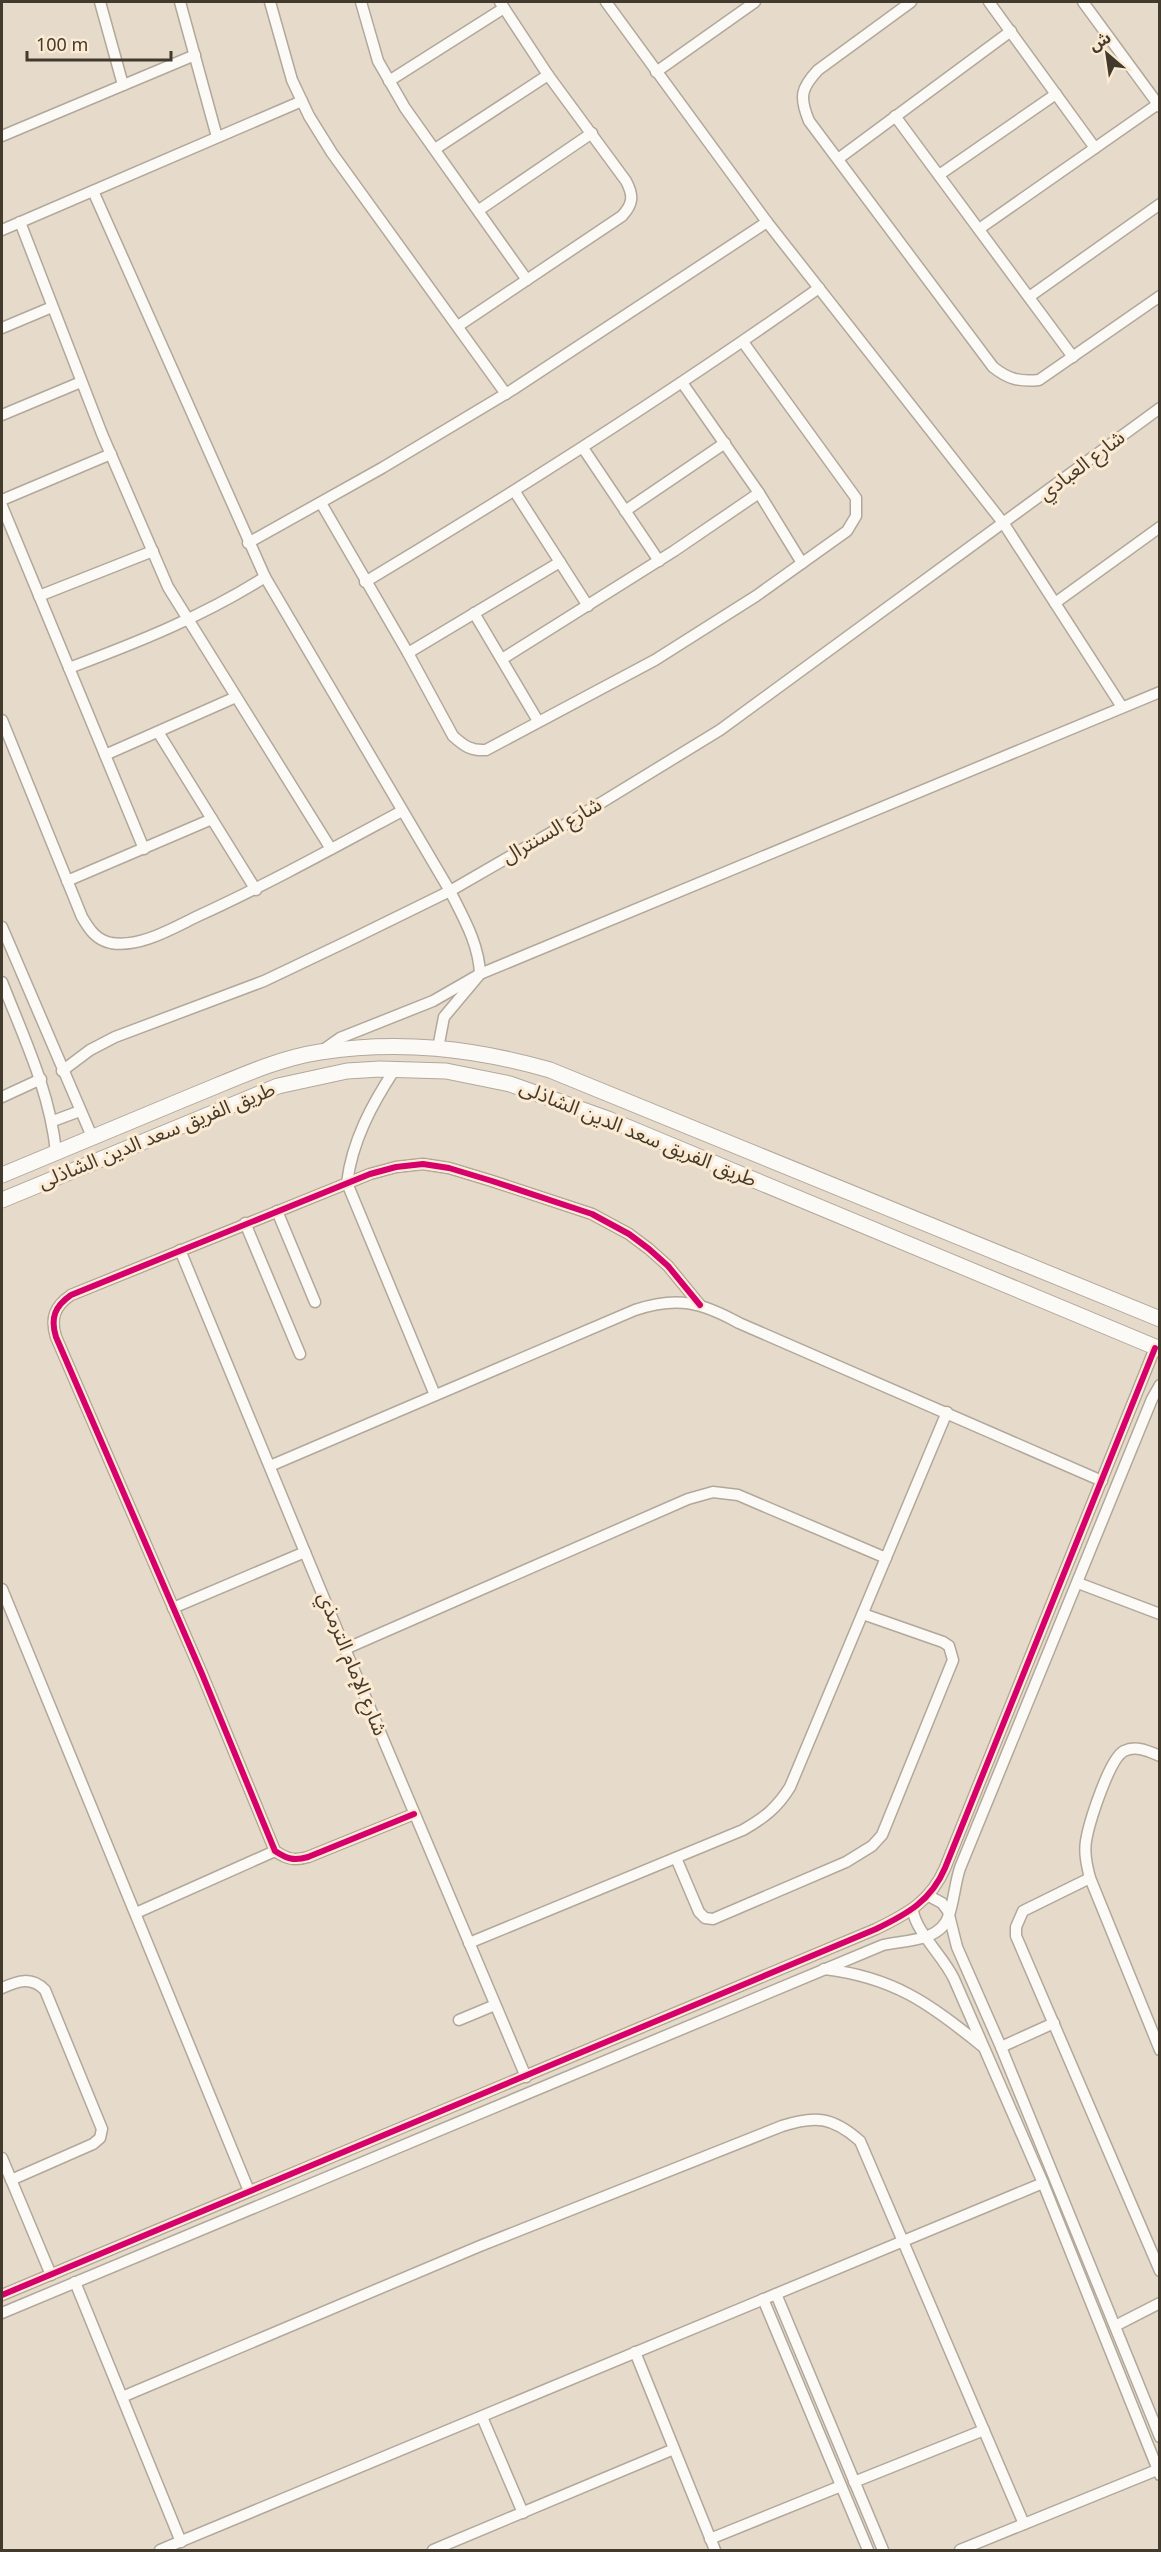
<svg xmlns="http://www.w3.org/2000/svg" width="1161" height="2552" viewBox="0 0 1161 2552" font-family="Georgia,'Noto Sans Arabic',serif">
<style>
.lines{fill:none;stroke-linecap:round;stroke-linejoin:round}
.street-casing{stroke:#b1a89b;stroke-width:13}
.secondary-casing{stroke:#b1a89b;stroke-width:17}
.street{stroke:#fbfaf7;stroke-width:10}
.secondary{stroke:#fbfaf7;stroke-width:15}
.cycleway-casing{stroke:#fcebd2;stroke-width:10}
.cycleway{stroke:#d6006c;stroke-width:6}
.labels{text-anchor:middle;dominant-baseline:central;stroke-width:6;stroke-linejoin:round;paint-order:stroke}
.street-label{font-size:20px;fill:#433a2e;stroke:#fcebd2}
</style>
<rect width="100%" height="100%" fill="#e6dbca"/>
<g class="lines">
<defs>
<g id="street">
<polyline points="100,2 123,85"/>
<polyline points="180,2 217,137"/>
<polyline points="270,2 292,80 309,116 332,153 506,394"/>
<polyline points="361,2 378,61 405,108 527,280"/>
<polyline points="606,2 767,222 1004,524 1122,707"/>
<path d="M911,2L818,70C801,88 799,97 809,121L993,367C1008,379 1019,382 1039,380L1160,296"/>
<polyline points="989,2 1095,148"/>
<polyline points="1083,2 1160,107"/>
<polyline points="656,72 755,2"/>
<polyline points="389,81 504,8"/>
<polyline points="895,116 1073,357"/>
<polyline points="2,136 195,55"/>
<polyline points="435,149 548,75"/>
<polyline points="838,159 1011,31"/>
<polyline points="939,175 1056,94"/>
<path d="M93,191L265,577L450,891C463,917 479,944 480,974L444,1017L438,1048"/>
<polyline points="479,210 592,133"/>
<polyline points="20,222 102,434 168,587 331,849"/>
<polyline points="979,229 1158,104"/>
<polyline points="2,230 302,101"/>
<polyline points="1029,297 1160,204"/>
<path d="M458,326L622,216C633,204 634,196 626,181L548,75L500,2"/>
<polyline points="2,328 52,307"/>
<polyline points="683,384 759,493 802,563"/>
<polyline points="2,415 81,382"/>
<polyline points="583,448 659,561"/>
<polyline points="515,492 588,606"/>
<polyline points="2,500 111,454"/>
<path d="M321,503L408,653L453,736C464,746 471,751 486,750L655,660L756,596L847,531L856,516V498L743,342"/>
<polyline points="2,506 144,849"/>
<polyline points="625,511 725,443"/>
<polyline points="248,543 382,468 512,390 767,222"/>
<path d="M365,582C520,489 672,392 819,288"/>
<polyline points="39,596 153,551"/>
<polyline points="1055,603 1160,527"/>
<polyline points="474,613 538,721"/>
<polyline points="408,653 560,562"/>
<polyline points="502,659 674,551 759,493"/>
<path d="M69,668C136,643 204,616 265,577"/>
<path d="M2,720L82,917C89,929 96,940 111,943C140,948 173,928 198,916C268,884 335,847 402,811"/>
<polyline points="158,732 256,890"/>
<polyline points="105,755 236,697"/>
<polyline points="67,881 212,819"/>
<polyline points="2,927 93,1139"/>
<path d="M2,982C24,1038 50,1092 56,1152"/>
<polyline points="320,1052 340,1038 433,1001 480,974 1160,692"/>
<path d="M395,1069C372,1104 352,1141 347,1183L435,1395"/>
<polyline points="62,1071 90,1050 115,1037 264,981 348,941 450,891 573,820 720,730 1160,408"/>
<polyline points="2,1097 41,1079"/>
<polyline points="53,1121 80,1111"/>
<polyline points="277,1211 315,1302"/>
<polyline points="245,1223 300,1354"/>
<polyline points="180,1250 345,1649 526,2077"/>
<path d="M270,1466L635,1310C677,1296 701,1302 739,1323L1102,1481"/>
<polyline points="1078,1583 1160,1614"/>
<polyline points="2,1589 249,2191"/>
<polyline points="173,1608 305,1552"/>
<polyline points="345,1649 688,1499 713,1492 738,1495 886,1558"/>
<path d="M1160,1756C1148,1751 1136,1745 1124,1751C1109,1759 1089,1823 1086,1841C1084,1854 1087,1866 1090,1878L1160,2050"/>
<path d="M414,1814L308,1857C294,1861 287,1859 275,1851L202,1674L56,1337C50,1318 55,1306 71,1295L370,1174L396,1167L423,1164L449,1168L492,1181L592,1214L629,1234L649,1249L668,1266L700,1305"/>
<polyline points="676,1858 699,1912 705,1918 713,1919 846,1862 872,1846 882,1835 953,1660 949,1646 943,1642 863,1614"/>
<polyline points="1090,1878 1023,1911 1016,1927 1016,1936 1160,2271"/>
<polyline points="929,1896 942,1903 948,1911 957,1947 1001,2047 1160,2437"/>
<path d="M913,1911C916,1932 944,1957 954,1979L1043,2183L1160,2475"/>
<polyline points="136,1913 275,1851"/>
<path d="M469,1943L743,1830C764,1818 777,1808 790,1787L947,1412"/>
<path d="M824,1969C893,1977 929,2003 982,2046"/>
<path d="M2,1988C18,1981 31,1976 45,1990L102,2129L100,2138L93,2144L11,2180"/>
<polyline points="459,2020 495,2005"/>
<polyline points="1001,2047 1054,2023"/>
<polyline points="2,2158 51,2275"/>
<polyline points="75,2282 181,2542"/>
<polyline points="776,2294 883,2550"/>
<path d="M2,2295L876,1929C907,1914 931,1901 945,1868L1155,1348"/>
<polyline points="763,2299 868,2550"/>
<path d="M2,2313L883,1945C904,1940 941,1942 949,1915C954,1900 955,1883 960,1868L1152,1399L1160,1385"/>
<polyline points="1115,2326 1160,2303"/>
<polyline points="635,2352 715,2550"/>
<path d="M122,2397L480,2246L782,2126C815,2115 833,2117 860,2141L1024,2524"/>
<polyline points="482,2417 523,2513"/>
<polyline points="854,2482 984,2430"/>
<polyline points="710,2539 841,2486"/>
<polyline points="160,2550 1043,2183"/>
<polyline points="433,2550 674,2449"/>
<polyline points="960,2550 1157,2470"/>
</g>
<g id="secondary">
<path d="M2,1175C63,1149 125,1124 187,1098C230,1081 274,1059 320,1052C400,1040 473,1048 550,1070L1160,1319"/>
<polyline points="2,1200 278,1086 347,1071 380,1069 446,1071 510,1084 608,1119 1160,1349"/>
</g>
</defs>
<use href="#street" class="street-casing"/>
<use href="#secondary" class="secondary-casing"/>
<use href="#street" class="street"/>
<use href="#secondary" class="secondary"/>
<defs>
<g id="cycleway">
<path d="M414,1814L308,1857C294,1861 287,1859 275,1851L202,1674L56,1337C50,1318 55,1306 71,1295L370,1174L396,1167L423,1164L449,1168L492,1181L592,1214L629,1234L649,1249L668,1266L700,1305"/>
<path d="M2,2295L876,1929C907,1914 931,1901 945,1868L1155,1348"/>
</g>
</defs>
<use href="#cycleway" class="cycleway-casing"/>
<use href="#cycleway" class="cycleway"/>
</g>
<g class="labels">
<g class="street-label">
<text transform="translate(1082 466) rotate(-37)">شارع العبادي</text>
<text transform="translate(552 831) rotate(-30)">شارع السنترال</text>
<text transform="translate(638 1134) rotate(22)">طريق الفريق سعد الدين الشاذلى</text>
<text transform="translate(157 1136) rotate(-22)">طريق الفريق سعد الدين الشاذلى</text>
<text transform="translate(352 1664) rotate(68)">شارع الإمام الترمذي</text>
</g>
</g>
<rect width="1161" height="2552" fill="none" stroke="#433a2e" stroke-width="6"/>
<g transform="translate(1107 54) rotate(331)" stroke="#fcebd2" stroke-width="4.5" paint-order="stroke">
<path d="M0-4.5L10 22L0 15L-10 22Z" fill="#433a2e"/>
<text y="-9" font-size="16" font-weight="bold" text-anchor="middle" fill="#433a2e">ش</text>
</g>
<path d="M27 51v9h144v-9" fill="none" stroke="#433a2e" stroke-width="3"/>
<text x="36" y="51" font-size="18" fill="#433a2e" stroke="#fcebd2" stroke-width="4.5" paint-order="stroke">100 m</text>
</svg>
